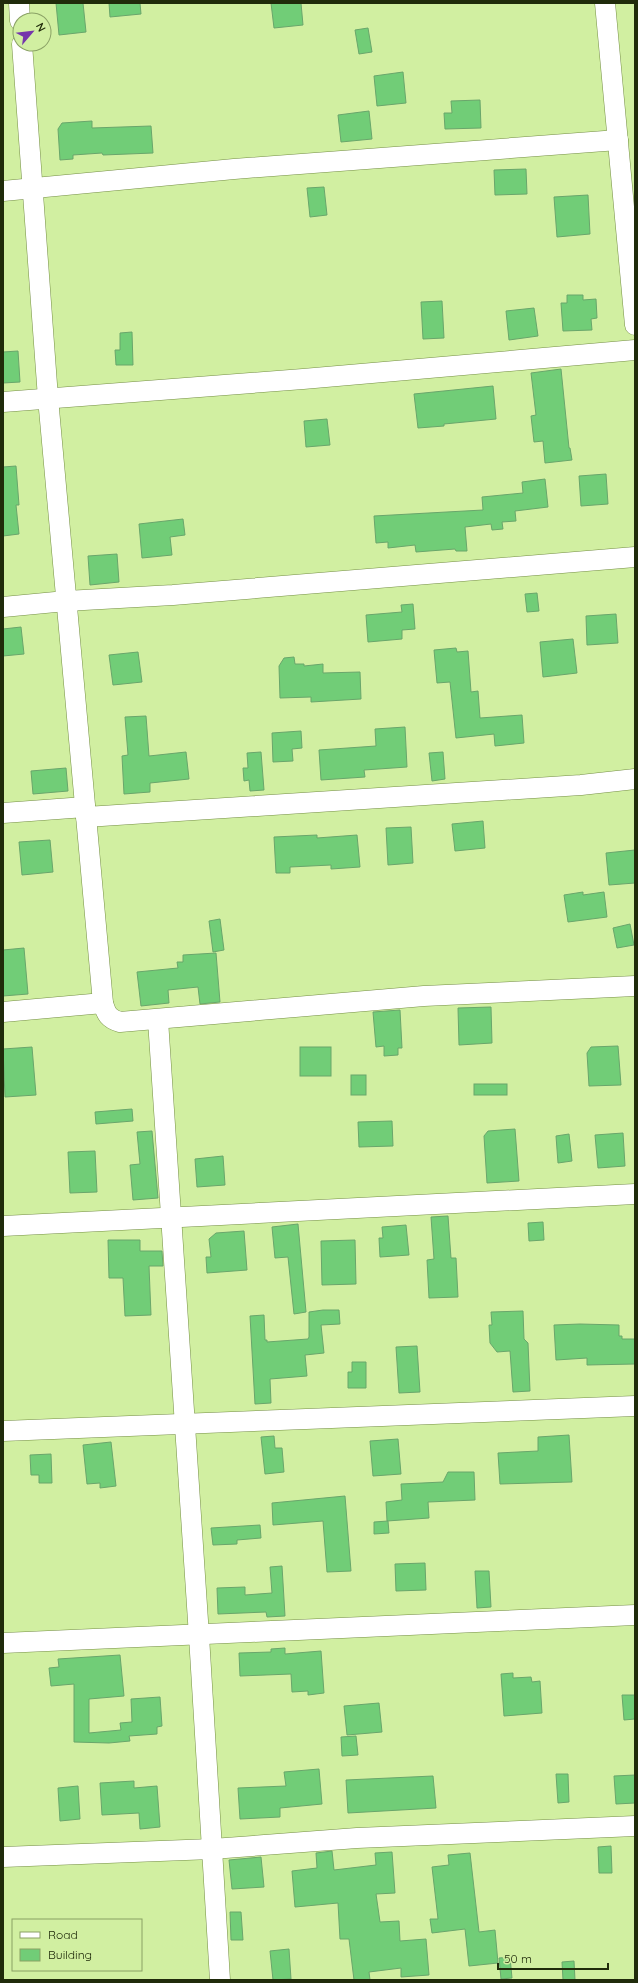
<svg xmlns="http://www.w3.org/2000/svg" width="638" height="1983" viewBox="0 0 638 1983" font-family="Quicksand,sans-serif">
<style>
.building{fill:#71cd77;stroke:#69a66b}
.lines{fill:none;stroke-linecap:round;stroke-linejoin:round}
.minor-casing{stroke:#758f45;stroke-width:21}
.minor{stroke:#fff;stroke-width:20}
</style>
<rect width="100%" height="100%" fill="#d1efa1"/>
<g class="building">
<polygon points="56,3 83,3 86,32 59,35"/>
<polygon points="109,3 140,3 141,14 110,17"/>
<polygon points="271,3 301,3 303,25 274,28"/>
<polygon points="368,28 372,52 359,54 355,30"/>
<polygon points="403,72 406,103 377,106 374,76"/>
<polygon points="480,100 481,128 445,129 444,113 452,113 451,101"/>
<polygon points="369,111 372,139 341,142 338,115"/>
<polygon points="92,121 92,128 151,126 153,153 103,155 102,153 73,155 73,159 60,160 58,129 62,123"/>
<polygon points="526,169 527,194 495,195 494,170"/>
<polygon points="324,187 327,215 310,217 307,188"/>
<polygon points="588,195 590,234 557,237 554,197"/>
<polygon points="567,295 583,295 583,300 596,299 597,318 591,319 592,330 563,331 561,303 567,303"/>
<polygon points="442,301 444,338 423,339 421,302"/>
<polygon points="534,308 538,336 509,340 506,311"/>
<polygon points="132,332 133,365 116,365 115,350 120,350 120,333"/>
<polygon points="18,351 20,382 3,383 3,352"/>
<polygon points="561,369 569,448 570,448 572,460 545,463 543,441 534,442 531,416 536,415 531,373"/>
<polygon points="493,386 496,419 444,424 444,426 418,428 414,394"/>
<polygon points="327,419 330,445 306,447 304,421"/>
<polygon points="16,466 19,505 16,505 19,534 3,536 3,467"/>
<polygon points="606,474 608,504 581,506 579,476"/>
<polygon points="545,479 548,507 515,511 516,521 502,522 503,529 492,530 491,524 465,527 467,551 456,551 455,549 416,552 415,545 388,548 388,542 376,543 374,516 483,510 482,497 523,493 522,482"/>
<polygon points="183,519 185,535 170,537 172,555 142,558 139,524"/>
<polygon points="117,554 119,582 90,585 88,556"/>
<polygon points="537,593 539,611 527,612 525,594"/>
<polygon points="413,604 415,629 402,630 402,639 368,642 366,615 402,612 401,605"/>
<polygon points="616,614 618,643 587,645 586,616"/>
<polygon points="21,627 24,654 3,656 3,629"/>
<polygon points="573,639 577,673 543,677 540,642"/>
<polygon points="456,648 457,652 468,651 471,692 478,691 480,718 522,715 524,743 495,746 494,734 456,738 450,682 437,683 434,650"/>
<polygon points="138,652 142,682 113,685 109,655"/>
<polygon points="294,657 295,664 304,664 304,666 323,664 323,673 360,672 361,699 311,702 311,697 280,698 279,666 284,658"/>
<polygon points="146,716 149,756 186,752 189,779 150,783 150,792 124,794 122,756 128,755 125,717"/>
<polygon points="405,727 407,767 364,770 365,777 321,780 319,750 376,746 375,729"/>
<polygon points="301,731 302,748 292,749 293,761 273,762 272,733"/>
<polygon points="261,752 264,790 250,791 249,780 244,781 243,768 248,768 247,753"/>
<polygon points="443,752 445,779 432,781 429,753"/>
<polygon points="66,768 68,791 33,794 31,771"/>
<polygon points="483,821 485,848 455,851 452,824"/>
<polygon points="411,827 413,863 388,865 386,828"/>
<polygon points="317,835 317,838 357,835 360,867 331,869 331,865 290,867 290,873 276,873 274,837"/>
<polygon points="50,840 53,872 22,875 19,842"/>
<polygon points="635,850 635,883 609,885 606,853"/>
<polygon points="583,892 583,895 604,892 607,917 568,922 564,895"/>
<polygon points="220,919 224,950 213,952 209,921"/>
<polygon points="630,924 634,945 617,948 613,928"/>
<polygon points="24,948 28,994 3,996 3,950"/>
<polygon points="216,953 220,1002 200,1004 198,987 168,990 169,1003 141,1006 137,972 178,968 177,962 183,962 183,955"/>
<polygon points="491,1007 492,1043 459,1045 458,1008"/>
<polygon points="400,1010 402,1048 398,1048 398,1055 384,1056 384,1046 376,1047 373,1012"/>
<polygon points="618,1046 621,1085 589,1086 587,1053 591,1047"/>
<polygon points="32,1047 36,1095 5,1097 3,1049"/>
<rect x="300" y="1047" width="31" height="29"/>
<rect x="351" y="1075" width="15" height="20"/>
<rect x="474" y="1084" width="33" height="11"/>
<polygon points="132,1109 133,1121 96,1124 95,1112"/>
<polygon points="392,1121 393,1146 359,1147 358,1122"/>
<polygon points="515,1129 519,1181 487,1183 484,1136 488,1131"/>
<polygon points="152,1131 158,1198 133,1200 130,1165 140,1164 137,1132"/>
<polygon points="623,1133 625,1166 598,1168 595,1135"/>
<polygon points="569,1134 572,1161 558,1163 556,1136"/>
<polygon points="95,1151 97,1192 70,1193 68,1152"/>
<polygon points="223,1156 225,1185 197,1187 195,1159"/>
<polygon points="448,1216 451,1258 456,1258 458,1297 429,1298 427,1260 434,1259 431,1217"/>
<polygon points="543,1222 544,1240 529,1241 528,1223"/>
<polygon points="298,1224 306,1312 294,1314 288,1257 275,1258 272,1227"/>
<polygon points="406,1225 409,1255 380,1257 379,1238 383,1238 382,1227"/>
<polygon points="244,1231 247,1270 207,1273 206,1257 211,1257 209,1239 216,1233"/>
<polygon points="108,1240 140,1240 140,1251 162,1251 163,1266 149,1266 151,1315 125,1316 123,1278 109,1278"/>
<polygon points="355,1240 356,1284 322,1285 321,1241"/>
<polygon points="323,1310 339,1310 340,1324 321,1325 324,1353 305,1355 307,1376 270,1379 271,1403 255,1404 250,1316 264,1315 265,1340 267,1340 267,1342 308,1339 309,1337 309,1312"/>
<polygon points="523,1311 524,1339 528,1343 530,1391 513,1392 510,1351 497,1352 490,1343 489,1325 492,1325 491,1312"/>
<polygon points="580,1324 619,1325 619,1336 622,1336 622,1339 635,1339 635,1364 587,1365 587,1358 556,1360 554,1325"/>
<polygon points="417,1346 420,1392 399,1393 396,1347"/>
<polygon points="352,1362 366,1362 366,1388 348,1388 348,1372 352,1372"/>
<polygon points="569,1435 572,1482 500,1484 498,1453 538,1451 538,1437"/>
<polygon points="274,1436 275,1448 282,1448 284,1472 265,1474 261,1437"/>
<polygon points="398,1439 401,1474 373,1476 370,1441"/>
<polygon points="111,1442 116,1486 100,1488 100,1483 87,1484 83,1445"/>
<polygon points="51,1454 52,1483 39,1483 39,1475 31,1475 30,1455"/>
<polygon points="448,1472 474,1472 475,1500 428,1502 429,1518 387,1521 386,1502 402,1500 401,1484 443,1482"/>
<polygon points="345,1496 351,1571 327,1572 323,1521 273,1525 272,1503"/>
<polygon points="388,1521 389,1533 374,1534 374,1522"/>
<polygon points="260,1525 261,1538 237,1540 237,1544 213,1545 211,1528"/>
<polygon points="425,1563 426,1590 396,1591 395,1564"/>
<polygon points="282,1566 285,1616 267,1617 266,1612 218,1614 217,1588 245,1587 245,1595 272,1593 270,1567"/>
<polygon points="475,1571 489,1571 491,1607 477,1608"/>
<polygon points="285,1648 285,1654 321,1651 324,1693 308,1695 308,1691 292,1692 291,1674 240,1676 239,1653 271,1652 271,1649"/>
<polygon points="120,1655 124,1696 89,1699 89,1733 121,1730 120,1723 132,1722 131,1699 160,1697 162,1726 157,1727 157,1734 129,1736 130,1741 109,1743 74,1742 74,1684 51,1686 49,1668 59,1667 58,1659"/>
<polygon points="513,1673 513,1678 531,1677 532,1682 540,1681 542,1713 504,1716 501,1674"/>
<polygon points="622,1695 635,1695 635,1719 624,1720"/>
<polygon points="379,1703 382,1732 347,1735 344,1706"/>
<polygon points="356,1736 358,1755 342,1756 341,1737"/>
<polygon points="319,1769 322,1804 280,1808 280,1817 240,1819 238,1788 286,1786 284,1772"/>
<polygon points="556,1774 568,1774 569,1802 558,1803"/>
<polygon points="635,1775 635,1803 616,1804 614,1776"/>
<polygon points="433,1776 436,1808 348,1813 346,1780"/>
<polygon points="134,1781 134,1788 157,1786 160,1827 140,1829 139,1813 102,1815 100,1783"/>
<polygon points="78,1786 80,1819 60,1821 58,1788"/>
<polygon points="611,1846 612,1873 599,1873 598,1847"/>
<polygon points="332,1851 334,1870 376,1865 375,1853 392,1852 395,1893 376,1894 380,1922 399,1921 400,1941 426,1939 429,1975 401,1977 401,1968 369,1972 370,1980 354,1980 349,1939 340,1939 338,1903 295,1907 292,1871 317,1868 316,1853"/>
<polygon points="470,1853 479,1932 495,1930 498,1963 469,1966 465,1929 432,1933 430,1919 438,1919 432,1867 449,1865 448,1855"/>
<polygon points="261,1857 264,1887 232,1889 229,1860"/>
<polygon points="230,1912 241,1912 243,1940 231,1940"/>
<polygon points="289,1949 291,1979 273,1980 270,1951"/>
<polygon points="510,1957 512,1978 501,1979 499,1958"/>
<polygon points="574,1961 575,1980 563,1980 562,1962"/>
</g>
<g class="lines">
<defs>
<g id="minor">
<polyline points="19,3 20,21"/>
<polyline points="605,3 635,325"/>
<path d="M22,44L48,398L103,1003C106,1014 109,1019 120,1022L424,996L635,986"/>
<polyline points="3,191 234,169 618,140"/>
<polyline points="3,402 303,379 635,350"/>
<polyline points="3,607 66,601 173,595 635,557"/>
<polyline points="3,813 85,807"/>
<polyline points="86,817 581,785 635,779"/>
<polyline points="3,1012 103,1003"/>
<polyline points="158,1020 199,1636 220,1980"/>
<polyline points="3,1226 635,1194"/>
<path d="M3,1431C214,1421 424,1416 635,1406"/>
<polyline points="3,1643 635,1615"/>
<polyline points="3,1857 212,1849 357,1838 635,1826"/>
</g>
</defs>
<use href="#minor" class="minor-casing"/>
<use href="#minor" class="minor"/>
</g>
<rect width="638" height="1983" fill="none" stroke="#202b0b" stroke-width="8"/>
<rect x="12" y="1919" width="130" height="52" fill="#d1efa1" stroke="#8aa165"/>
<rect x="20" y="1932" width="20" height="6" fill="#ffffff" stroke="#8aa165"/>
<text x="48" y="1939" font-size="12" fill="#202b0b">Road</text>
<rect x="20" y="1949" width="20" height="12" fill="#71cd77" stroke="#8aa165"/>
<text x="48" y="1959" font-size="12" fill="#202b0b">Building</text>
<g transform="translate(32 32) rotate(62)"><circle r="19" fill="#d1efa1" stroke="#8aa165"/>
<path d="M0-3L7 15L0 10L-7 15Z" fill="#7536ab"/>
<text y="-6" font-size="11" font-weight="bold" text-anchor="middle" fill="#202b0b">N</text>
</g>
<path d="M498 1963v6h110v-6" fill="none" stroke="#202b0b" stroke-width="2"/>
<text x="504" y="1963" font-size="12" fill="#202b0b" stroke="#d1efa1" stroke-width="3" paint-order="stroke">50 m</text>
</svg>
